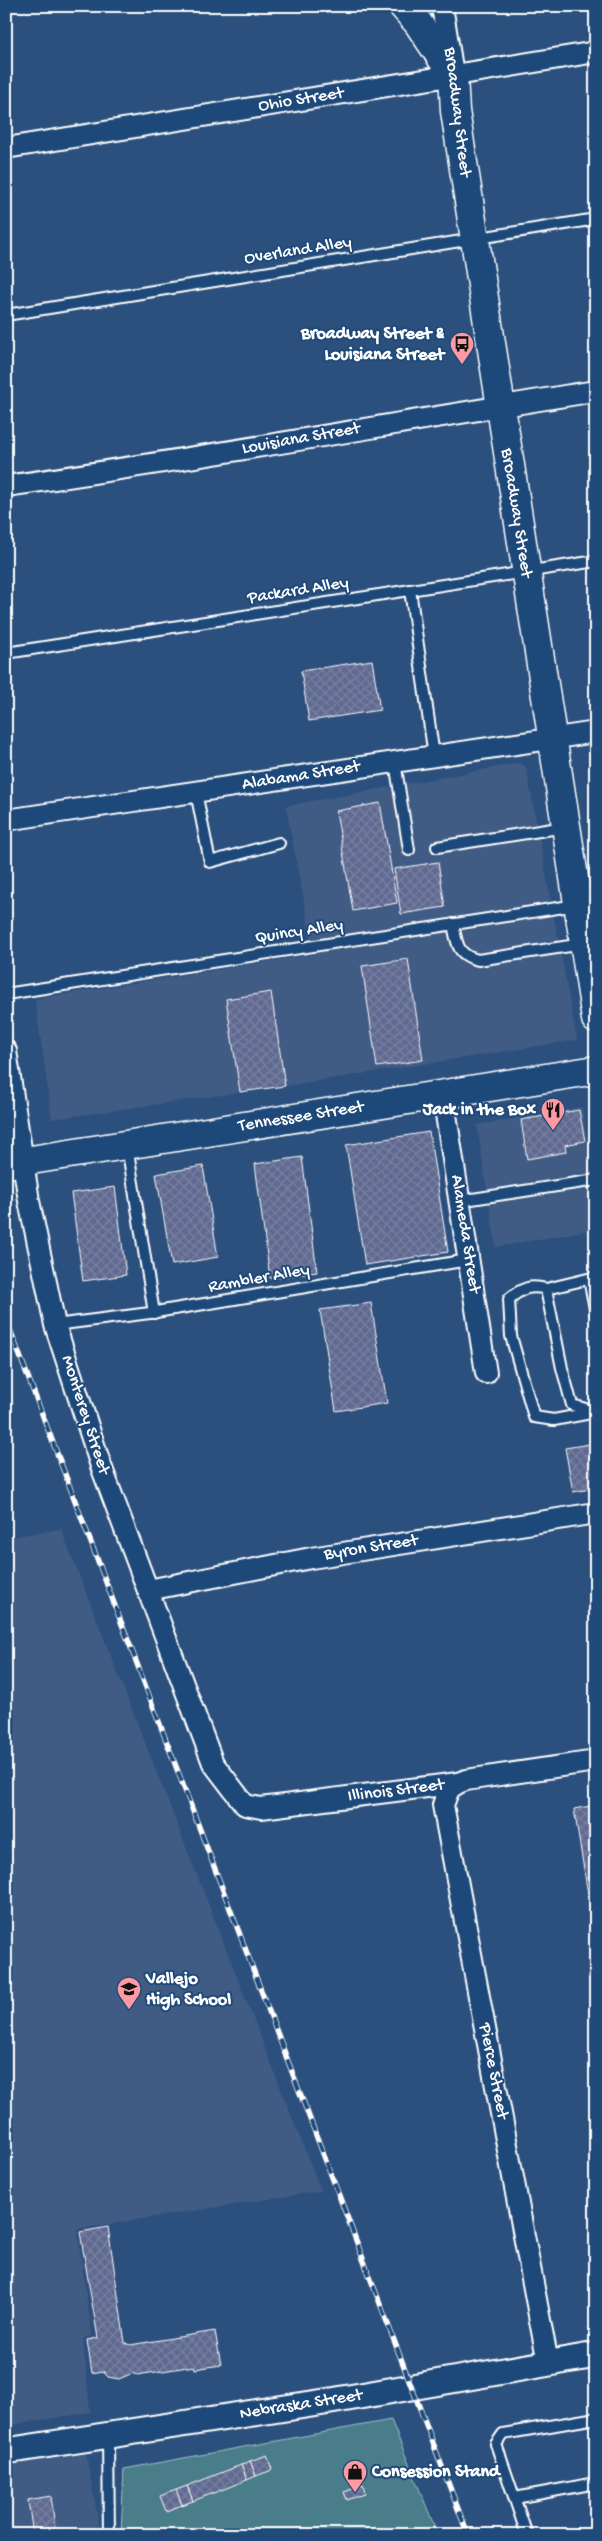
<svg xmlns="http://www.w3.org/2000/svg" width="602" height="2541" viewBox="0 0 602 2541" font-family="'Gochi Hand',sans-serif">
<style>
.built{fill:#405b85}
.garden{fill:#4a7d89;stroke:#a4bec4}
.building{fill:url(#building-cross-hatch);stroke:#fff}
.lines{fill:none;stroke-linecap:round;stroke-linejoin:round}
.service-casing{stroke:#fff;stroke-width:14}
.minor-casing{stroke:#fff;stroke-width:24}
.tertiary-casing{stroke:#fff;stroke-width:29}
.secondary-casing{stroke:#fff;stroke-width:31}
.service{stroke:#1f4a7a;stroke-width:10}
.minor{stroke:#1f4a7a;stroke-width:20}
.tertiary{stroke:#1f4a7a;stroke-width:25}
.secondary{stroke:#1f4a7a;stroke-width:28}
.rail-casing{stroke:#fff;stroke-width:5.5}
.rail{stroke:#1f4a7a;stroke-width:4;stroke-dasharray:11;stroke-linecap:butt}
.labels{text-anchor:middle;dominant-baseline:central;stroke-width:4;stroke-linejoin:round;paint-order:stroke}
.street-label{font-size:18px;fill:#fff;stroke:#1f4a7a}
.poi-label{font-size:18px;font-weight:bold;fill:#fff;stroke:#1f4a7a;text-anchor:end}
</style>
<defs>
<pattern id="building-cross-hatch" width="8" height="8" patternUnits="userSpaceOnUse" patternTransform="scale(1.25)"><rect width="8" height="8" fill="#606990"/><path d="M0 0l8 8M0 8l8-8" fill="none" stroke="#7880a1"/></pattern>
</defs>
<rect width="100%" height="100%" fill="#2c507e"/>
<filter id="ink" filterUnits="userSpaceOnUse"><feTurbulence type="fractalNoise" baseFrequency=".02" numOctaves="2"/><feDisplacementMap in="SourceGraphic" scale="10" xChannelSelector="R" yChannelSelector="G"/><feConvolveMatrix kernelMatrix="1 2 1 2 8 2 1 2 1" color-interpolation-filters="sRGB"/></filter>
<g filter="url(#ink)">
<g class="built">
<polygon points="520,763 526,767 577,1040 285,1086 52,1119 35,999 314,954 286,806"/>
<polygon points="582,1107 596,1199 595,1229 496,1247 477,1125"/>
<polygon points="61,1529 321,2191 77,2229 92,2336 83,2338 90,2412 6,2426 6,1538"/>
<polygon points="86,2454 101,2535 6,2535 6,2466"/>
</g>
<polygon class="garden" points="391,2420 438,2535 121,2535 124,2469"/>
<g class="building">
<polygon points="372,660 380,710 309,721 301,671"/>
<polygon points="380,803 397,903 353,911 336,811"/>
<polygon points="438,862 445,907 401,914 394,869"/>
<polygon points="408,959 423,1060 377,1067 362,966"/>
<polygon points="271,992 285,1086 240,1092 226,999"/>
<polygon points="579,1110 585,1141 565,1145 566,1152 527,1159 521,1120"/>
<polygon points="429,1132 448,1252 365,1265 346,1145"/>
<polygon points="302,1157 317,1272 270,1278 255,1164"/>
<polygon points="203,1166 218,1257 172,1265 156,1174"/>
<polygon points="115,1187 126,1275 83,1281 71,1193"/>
<polygon points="371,1303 387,1403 336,1411 320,1310"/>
<polygon points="596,1443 596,1488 573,1492 565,1448"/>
<polygon points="596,1805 596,1943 574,1809"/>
<polygon points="108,2227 125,2343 130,2345 215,2331 221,2365 195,2369 194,2366 137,2375 133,2373 119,2379 108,2377 103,2371 92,2373 87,2340 98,2338 80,2232"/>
<polygon points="267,2455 272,2470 256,2476 250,2461"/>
<polygon points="250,2461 256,2476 247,2480 241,2465"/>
<polygon points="241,2465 247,2480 193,2501 187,2486"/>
<polygon points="363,2485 365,2494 347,2500 344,2492"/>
<polygon points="187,2486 193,2501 182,2505 176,2490"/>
<polygon points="176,2490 182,2505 166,2511 160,2496"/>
<polygon points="51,2496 56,2535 33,2535 28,2500"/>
</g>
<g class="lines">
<defs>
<g id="service">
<polyline points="6,315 596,219"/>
<polyline points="410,590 434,756"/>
<polyline points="6,653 596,561"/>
<polyline points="395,762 409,850"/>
<polyline points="196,792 210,862 279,843"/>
<polyline points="437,847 565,827"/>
<path d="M453,924C457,944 457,955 478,960L583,944"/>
<polyline points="6,994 596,902"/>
<polyline points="127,1146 154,1313"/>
<polyline points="459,1201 596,1180"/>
<polyline points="589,1279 596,1314"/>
<polyline points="546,1289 596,1277"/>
<polyline points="55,1325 150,1313 468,1260"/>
<path d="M596,1412L572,1405L562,1368L546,1289C530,1285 522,1288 509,1299L511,1336L534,1417L554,1420L596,1412"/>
<polyline points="108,2436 109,2535"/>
<polyline points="515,2498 596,2483"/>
<polyline points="527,2535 496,2444 503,2434 596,2418"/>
</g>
<g id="minor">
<polyline points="442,6 452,68"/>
<polyline points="6,148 596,52"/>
<path d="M6,486C203,458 399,422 596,391"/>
<polyline points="6,820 596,732"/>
<polyline points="6,1051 29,1201 55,1325 101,1466 213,1763 245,1805 261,1808 458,1783 466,1780 596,1761"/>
<polyline points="443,1095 486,1373"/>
<polyline points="148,1590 311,1558 596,1513"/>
<polyline points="458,1783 449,1789 443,1805 548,2363"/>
</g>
<polyline id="tertiary" points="6,2451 331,2401 596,2355"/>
<g id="secondary">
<polyline points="403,6 418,23 453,75 455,111 596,1019"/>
<polyline points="6,1164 596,1070"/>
</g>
</defs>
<use href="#service" class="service-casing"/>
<use href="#minor" class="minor-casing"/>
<use href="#tertiary" class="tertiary-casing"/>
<use href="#secondary" class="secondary-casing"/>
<use href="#service" class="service"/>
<use href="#minor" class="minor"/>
<use href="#tertiary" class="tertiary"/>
<use href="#secondary" class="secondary"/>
<defs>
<polyline id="rail" points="6,1319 468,2535"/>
</defs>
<use href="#rail" class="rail-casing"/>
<use href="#rail" class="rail"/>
</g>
</g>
<defs>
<symbol id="bus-pin" viewBox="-11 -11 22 30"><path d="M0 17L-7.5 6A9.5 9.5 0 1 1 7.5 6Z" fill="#ff9aa2" stroke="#1f4a7a"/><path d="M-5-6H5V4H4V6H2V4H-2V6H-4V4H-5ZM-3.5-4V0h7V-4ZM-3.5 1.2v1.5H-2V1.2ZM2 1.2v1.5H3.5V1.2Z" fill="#111"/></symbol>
<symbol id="restaurant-pin" viewBox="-11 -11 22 30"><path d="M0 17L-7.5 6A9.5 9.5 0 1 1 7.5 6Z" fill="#ff9aa2" stroke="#1f4a7a"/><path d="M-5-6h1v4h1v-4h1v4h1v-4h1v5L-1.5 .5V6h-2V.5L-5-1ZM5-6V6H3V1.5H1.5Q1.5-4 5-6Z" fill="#111"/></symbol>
<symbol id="school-pin" viewBox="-11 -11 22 30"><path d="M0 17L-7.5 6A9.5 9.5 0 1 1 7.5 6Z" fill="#ff9aa2" stroke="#1f4a7a"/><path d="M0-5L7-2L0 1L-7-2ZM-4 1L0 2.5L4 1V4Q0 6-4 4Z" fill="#111"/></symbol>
<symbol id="shop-pin" viewBox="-11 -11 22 30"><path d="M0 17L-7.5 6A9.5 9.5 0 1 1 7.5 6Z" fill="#ff9aa2" stroke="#1f4a7a"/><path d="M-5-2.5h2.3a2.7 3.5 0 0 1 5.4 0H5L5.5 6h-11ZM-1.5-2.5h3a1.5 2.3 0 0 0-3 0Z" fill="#111"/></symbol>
</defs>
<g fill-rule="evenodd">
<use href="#bus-pin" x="448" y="330" width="28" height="38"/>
<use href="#restaurant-pin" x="539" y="1096" width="28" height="38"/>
<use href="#school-pin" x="115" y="1975" width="28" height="38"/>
<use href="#shop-pin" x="341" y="2458" width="28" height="38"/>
</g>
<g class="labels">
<g class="street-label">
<text transform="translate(301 100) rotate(-9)">Ohio Street</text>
<text transform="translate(457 112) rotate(83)">Broadway Street</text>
<text transform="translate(298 251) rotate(-9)">Overland Alley</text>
<text transform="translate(301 439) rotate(-10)">Louisiana Street</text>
<text transform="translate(516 513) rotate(81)">Broadway Street</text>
<text transform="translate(298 591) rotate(-9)">Packard Alley</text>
<text transform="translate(301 776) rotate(-9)">Alabama Street</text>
<text transform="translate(299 932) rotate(-9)">Quincy Alley</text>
<text transform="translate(301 1117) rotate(-9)">Tennessee Street</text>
<text transform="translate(465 1234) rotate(81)">Alameda Street</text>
<text transform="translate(259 1279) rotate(-10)">Rambler Alley</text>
<text transform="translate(85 1415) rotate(72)">Monterey Street</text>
<text transform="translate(371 1548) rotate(-9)">Byron Street</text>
<text transform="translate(396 1791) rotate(-7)">Illinois Street</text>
<text transform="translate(493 2071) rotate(79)">Pierce Street</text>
<text transform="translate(301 2405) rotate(-9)">Nebraska Street</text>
</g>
<g class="poi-label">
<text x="444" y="334">Broadway Street &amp;<tspan x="444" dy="21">Louisiana Street</tspan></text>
<text x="536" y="1110">Jack in the Box</text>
<text x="146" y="1979" text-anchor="start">Vallejo<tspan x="146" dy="21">High School</tspan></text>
<text x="372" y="2472" text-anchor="start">Consession Stand</text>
</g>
</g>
<rect width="602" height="2541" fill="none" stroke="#1f4a7a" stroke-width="25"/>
<rect x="12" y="12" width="577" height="2516" fill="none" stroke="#fff" stroke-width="2" filter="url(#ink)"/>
</svg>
